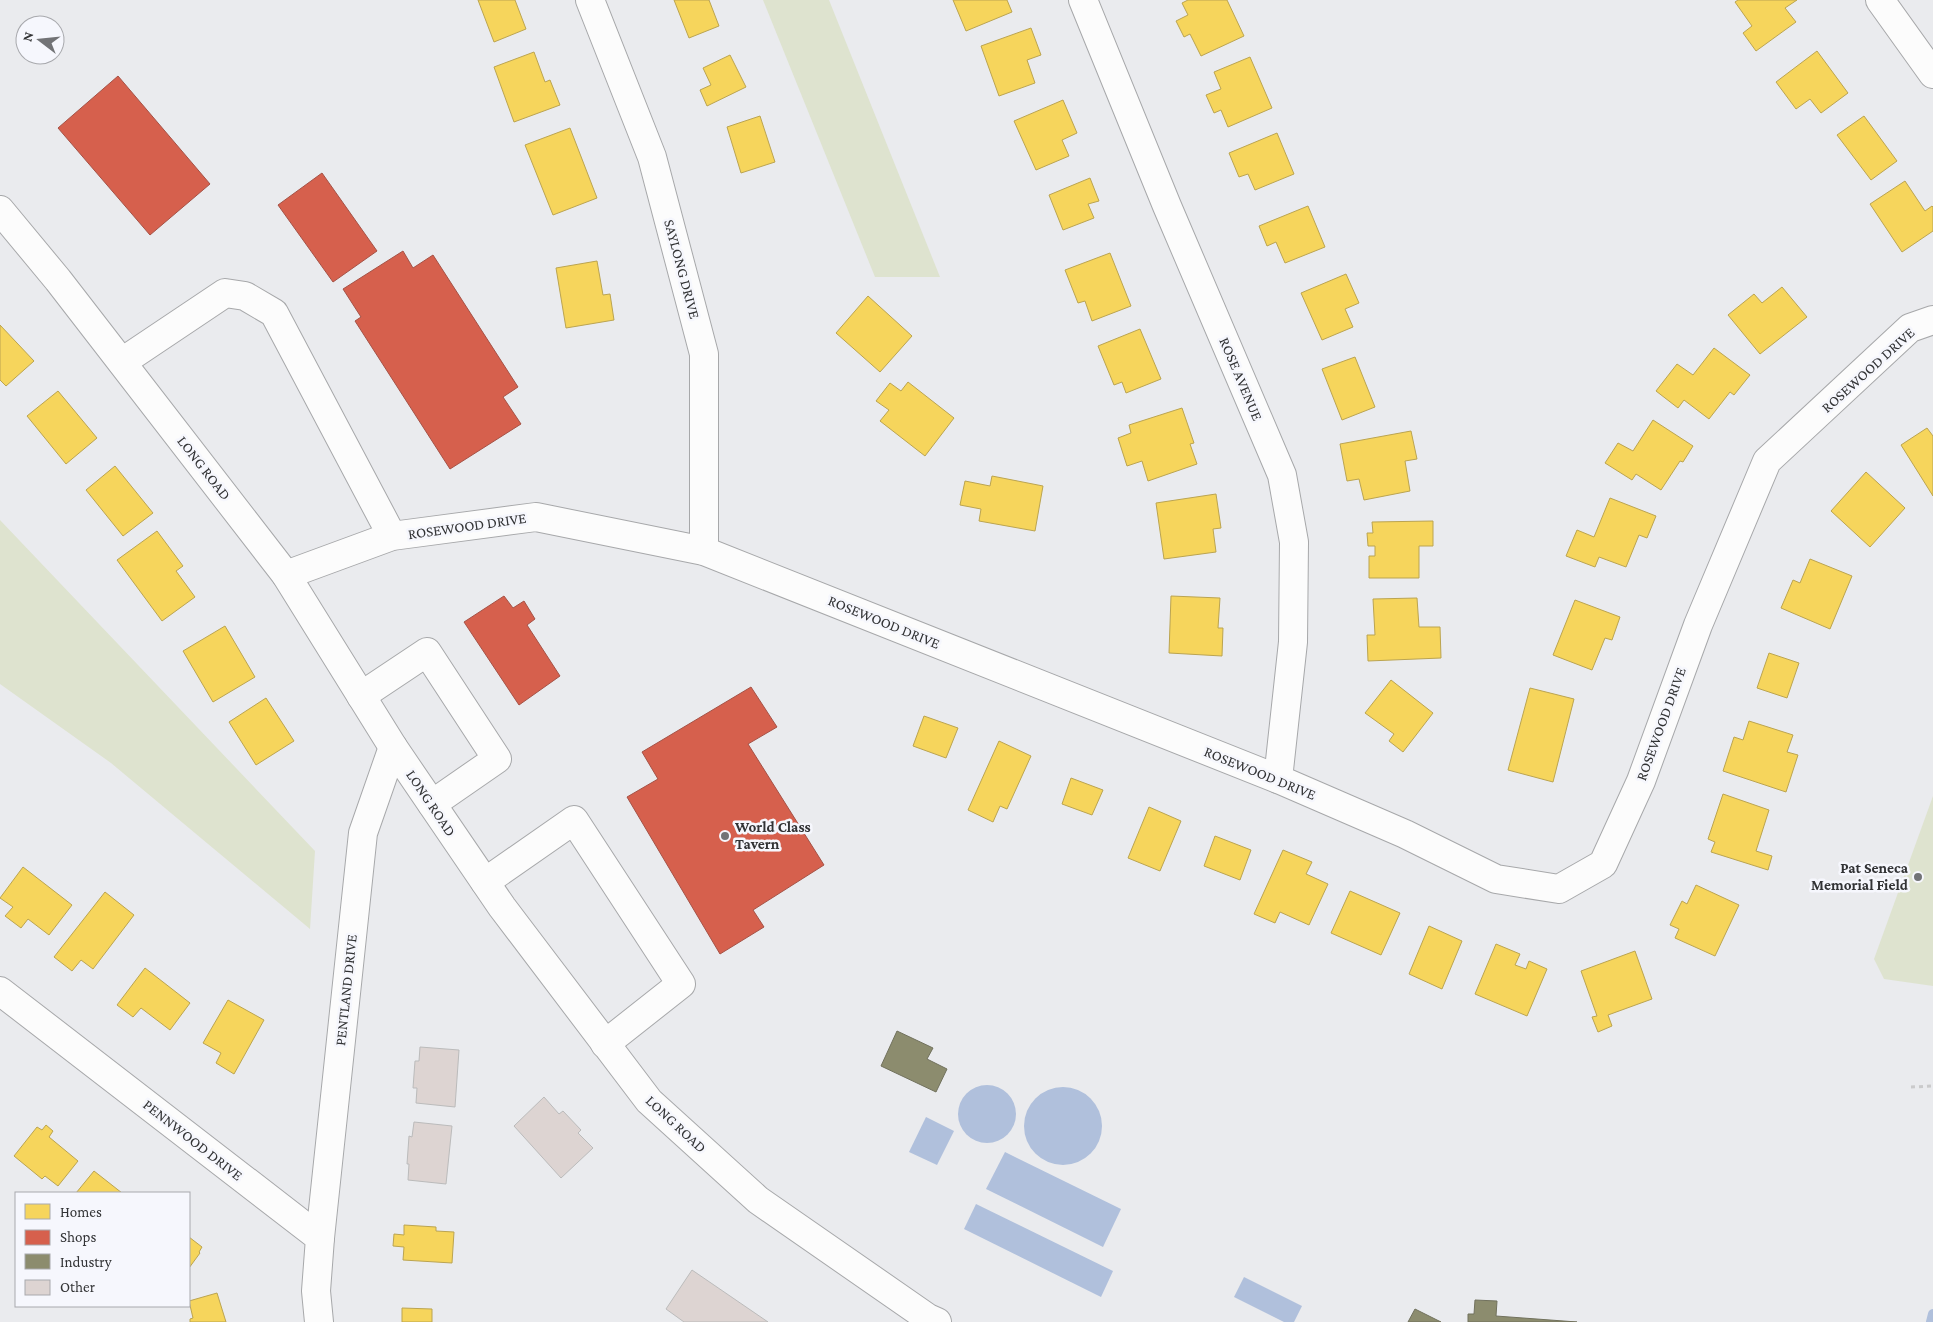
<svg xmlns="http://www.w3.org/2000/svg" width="1933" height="1322" viewBox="0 0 1933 1322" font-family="'Crimson Pro',serif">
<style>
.green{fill:#dee3cf}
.water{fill:#b0c0dc}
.homes{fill:#f6d55c;stroke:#bba450}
.shops{fill:#d6604d;stroke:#a55246}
.industry{fill:#8c8c6e;stroke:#71715d}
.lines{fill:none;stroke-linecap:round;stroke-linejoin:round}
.stream{stroke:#b0c0dc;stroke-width:10}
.building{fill:#ddd4d2;stroke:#bbb}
.minor-casing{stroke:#a7a8aa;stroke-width:30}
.path{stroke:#cacacb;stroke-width:3;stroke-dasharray:4 4;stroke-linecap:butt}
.minor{stroke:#fcfcfc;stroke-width:28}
.poi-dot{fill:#727376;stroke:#f6f7fd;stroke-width:2}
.labels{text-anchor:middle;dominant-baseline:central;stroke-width:5;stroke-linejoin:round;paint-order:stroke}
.street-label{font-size:15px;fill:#323335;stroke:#f6f7fd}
.poi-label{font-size:15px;font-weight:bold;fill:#323335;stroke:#f6f7fd;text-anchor:start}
</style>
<rect width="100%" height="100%" fill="#eaebee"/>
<g class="green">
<polygon points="763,0 829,0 940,277 875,277"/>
<polygon points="0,520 315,851 310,929 111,763 0,684"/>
<polygon points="1933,796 1933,986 1884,979 1874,959"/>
</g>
<g class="water">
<circle cx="987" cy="1114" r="29"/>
<circle cx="1063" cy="1126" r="39"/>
<polygon points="926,1117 954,1131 937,1165 909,1152"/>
<polygon points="1005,1152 1121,1209 1103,1247 986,1189"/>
<polygon points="976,1204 1113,1271 1101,1297 964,1229"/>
<polygon points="1244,1277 1302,1306 1294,1322 1284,1322 1234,1297"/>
</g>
<g class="homes">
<polygon points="478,0 515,0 526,29 494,42"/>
<polygon points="674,0 709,0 719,26 689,38"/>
<polygon points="953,0 1007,0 1012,12 966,31"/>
<polygon points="1188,0 1227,0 1244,36 1201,56 1190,34 1184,37 1176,21 1188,15 1182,3"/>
<polygon points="1738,0 1797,0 1785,8 1796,22 1756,51 1743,33 1752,26 1735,2"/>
<polygon points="1031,28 1041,55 1027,60 1035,83 999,96 981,46"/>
<polygon points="1817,51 1848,93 1821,113 1810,99 1796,109 1776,82"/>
<polygon points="534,52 545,82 550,80 560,105 514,122 494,67"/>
<polygon points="730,55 746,87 707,106 700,90 711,85 703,68"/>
<polygon points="1250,57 1272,108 1228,127 1221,110 1214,113 1206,95 1221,89 1214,72"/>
<polygon points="1063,100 1077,133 1062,140 1069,156 1036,170 1014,121"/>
<polygon points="760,116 775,162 741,173 727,127"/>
<polygon points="1864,116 1897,161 1871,180 1837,135"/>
<polygon points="570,128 597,198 553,215 525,145"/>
<polygon points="1277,133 1294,174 1255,190 1248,174 1239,177 1229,153"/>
<polygon points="1090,178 1099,201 1088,204 1094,218 1063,230 1049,195"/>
<polygon points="1905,181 1925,211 1932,206 1933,207 1933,231 1902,252 1870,204"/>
<polygon points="1308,206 1325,247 1285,263 1276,242 1267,246 1259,226"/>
<polygon points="1110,253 1131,306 1092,321 1085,301 1078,303 1065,270"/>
<polygon points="597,261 603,295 610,294 614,320 566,328 556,268"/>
<polygon points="1346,274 1359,303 1345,309 1353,327 1322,340 1301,293"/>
<polygon points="1782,287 1807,317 1760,354 1728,315 1754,294 1762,303"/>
<polygon points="868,296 912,336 880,372 836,333"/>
<polygon points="0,325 34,361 6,386 0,380"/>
<polygon points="1140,329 1161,379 1126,393 1122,382 1114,385 1098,346"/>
<polygon points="1714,348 1750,375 1734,395 1730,392 1709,419 1684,400 1678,408 1656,391 1677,364 1693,375"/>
<polygon points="1355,357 1375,407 1342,420 1322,369"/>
<polygon points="908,382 954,418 925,456 880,421 889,410 876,401 890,383 901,391"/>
<polygon points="58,391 97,438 66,464 27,416"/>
<polygon points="1182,408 1194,443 1190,444 1197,464 1148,481 1142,461 1127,466 1118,438 1131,433 1129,425"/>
<polygon points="1653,420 1693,446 1683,462 1680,461 1661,490 1636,474 1632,480 1605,463 1618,443 1633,451"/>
<polygon points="1927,428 1933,436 1933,496 1901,445"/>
<polygon points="1411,431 1417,459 1405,461 1410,491 1364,500 1359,479 1347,481 1340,444"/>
<polygon points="115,466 153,513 123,536 86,490"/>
<polygon points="1866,472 1905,508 1870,547 1831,511"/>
<polygon points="992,476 1043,486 1035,531 979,521 981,509 960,505 965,481 990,486"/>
<polygon points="1216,494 1221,528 1213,529 1216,552 1164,559 1156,503"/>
<polygon points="1610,498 1656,516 1647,538 1639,535 1626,567 1599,557 1595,567 1566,556 1577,530 1594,537"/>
<polygon points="1433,521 1433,546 1419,546 1419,578 1369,578 1369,556 1375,556 1375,546 1368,546 1367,533 1373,533 1372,522"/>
<polygon points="157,531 183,566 176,571 195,597 162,621 117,560"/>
<polygon points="1810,559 1852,576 1830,629 1781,608 1793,580 1800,583"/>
<polygon points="1171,596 1220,598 1218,628 1223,628 1222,656 1169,653"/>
<polygon points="1417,598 1419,627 1440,627 1441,658 1368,661 1367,635 1375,635 1373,599"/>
<polygon points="1575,600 1620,617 1612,640 1605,638 1592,670 1553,655"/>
<polygon points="225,626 255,677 213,702 183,651"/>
<polygon points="1769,653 1799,663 1787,698 1757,688"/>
<polygon points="1391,680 1433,713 1403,752 1389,741 1394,734 1365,713"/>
<polygon points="1530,688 1574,699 1553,782 1508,770"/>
<polygon points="266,698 294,741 256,765 229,722"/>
<polygon points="924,716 958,728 946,758 913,746"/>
<polygon points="1749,721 1793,735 1787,752 1798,755 1786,792 1723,771 1734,737 1743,740"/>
<polygon points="999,741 1031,756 1007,809 1000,806 993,822 968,810"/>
<polygon points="1071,778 1103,790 1092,815 1062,804"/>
<polygon points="1723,794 1769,810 1756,851 1772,856 1768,870 1711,852 1715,842 1708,839"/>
<polygon points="1149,807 1181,821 1160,871 1128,858"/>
<polygon points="1215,836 1251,850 1240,880 1204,866"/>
<polygon points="1283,850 1312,862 1306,874 1328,884 1309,925 1280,912 1275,923 1254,914"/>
<polygon points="23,867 72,905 49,935 28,919 21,928 5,916 13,907 0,898"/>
<polygon points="1696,885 1739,905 1715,956 1675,938 1679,929 1670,925 1682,901 1687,904"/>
<polygon points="1350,891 1400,913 1381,955 1331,933"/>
<polygon points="105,892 134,915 93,969 81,960 72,971 54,957"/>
<polygon points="1429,926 1462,941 1442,989 1409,974"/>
<polygon points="1496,944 1520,954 1515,965 1526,969 1529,961 1547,969 1527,1016 1475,994"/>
<polygon points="1635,951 1652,999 1608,1015 1612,1026 1598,1032 1592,1017 1597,1016 1581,971"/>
<polygon points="145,968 190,1003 170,1030 141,1008 133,1017 117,1005"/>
<polygon points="228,1000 264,1020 234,1074 216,1063 221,1053 203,1043"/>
<polygon points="46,1125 53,1131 49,1137 78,1161 58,1186 45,1176 42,1179 14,1156 37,1127 42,1130"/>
<polygon points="94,1171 122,1193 76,1193"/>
<polygon points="404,1225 436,1227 436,1231 454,1232 452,1263 403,1260 404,1247 393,1246 394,1234 404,1235"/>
<polygon points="189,1237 202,1247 199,1252 200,1253 189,1268"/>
<polygon points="217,1293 226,1322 190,1322 190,1319 193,1318 189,1301"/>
<polygon points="402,1308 432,1309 432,1322 402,1322"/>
</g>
<g class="shops">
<polygon points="118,76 210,184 150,235 58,128"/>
<polygon points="322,173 377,251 333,282 278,205"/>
<polygon points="403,251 413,268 433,255 518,387 503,397 521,424 450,469 355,321 361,317 343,289"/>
<polygon points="504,596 513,608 524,601 535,619 527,625 560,676 519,705 464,622"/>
<polygon points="751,687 777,727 748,744 824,865 753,910 764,927 720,954 627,797 658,779 642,752"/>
</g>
<g class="industry">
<polygon points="897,1031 933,1048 927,1059 947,1069 936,1092 881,1066"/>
<polygon points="1475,1300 1497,1301 1496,1316 1577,1322 1468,1322 1468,1314 1474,1314"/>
<polygon points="1415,1309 1441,1322 1408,1322"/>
</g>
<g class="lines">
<polyline class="stream" points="1931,1322 1933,1314"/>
</g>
<g class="building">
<polygon points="420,1047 459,1050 455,1107 416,1103 417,1088 413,1088 415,1061 419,1061"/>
<polygon points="544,1097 559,1114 563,1111 581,1130 578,1133 593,1148 561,1178 514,1126"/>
<polygon points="414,1122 452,1126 446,1184 408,1180 409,1164 407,1164 409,1136 412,1137"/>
<polygon points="692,1270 768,1322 684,1322 666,1309"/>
</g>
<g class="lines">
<defs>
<g id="minor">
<polyline points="590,0 652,157 704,354 704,551"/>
<polyline points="1083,0 1167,206 1282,475 1294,542 1293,642 1278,779"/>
<polyline points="1880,0 1933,74"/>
<polyline points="0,210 58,280 286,575 393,747 502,907 649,1101 758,1200 928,1318 937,1322"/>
<polyline points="122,362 225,293 245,296 274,313 392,536"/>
<polyline points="286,575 392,536 536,517 704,551 1278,779 1405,834 1496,879 1559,889 1603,864 1641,781 1698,625 1767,461 1910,328 1933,320"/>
<polyline points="361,696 427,652 497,759 432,804"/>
<polyline points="485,882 574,820 681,984 605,1044"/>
<polyline points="0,991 320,1238 316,1291 319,1322"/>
<polyline points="320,1238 363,833 393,747"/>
</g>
</defs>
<use href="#minor" class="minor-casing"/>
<polyline class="path" points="1911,1087 1933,1086"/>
<use href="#minor" class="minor"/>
</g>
<g class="poi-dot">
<circle cx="725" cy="836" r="5"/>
<circle cx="1918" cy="877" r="5"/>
</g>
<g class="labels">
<g class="street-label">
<text transform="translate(682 269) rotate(75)">SAYLONG DRIVE</text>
<text transform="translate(1868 370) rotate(-42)">ROSEWOOD DRIVE</text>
<text transform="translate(1241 379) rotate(67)">ROSE AVENUE</text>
<text transform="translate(204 468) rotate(52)">LONG ROAD</text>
<text transform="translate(467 526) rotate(-8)">ROSEWOOD DRIVE</text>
<text transform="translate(884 622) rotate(22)">ROSEWOOD DRIVE</text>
<text transform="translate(1661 724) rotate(-70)">ROSEWOOD DRIVE</text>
<text transform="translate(1260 773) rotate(22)">ROSEWOOD DRIVE</text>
<text transform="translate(431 803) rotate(56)">LONG ROAD</text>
<text transform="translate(346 990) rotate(-84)">PENTLAND DRIVE</text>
<text transform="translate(676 1124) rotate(43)">LONG ROAD</text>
<text transform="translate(193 1140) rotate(38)">PENNWOOD DRIVE</text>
</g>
<g class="poi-label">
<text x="735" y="827">World Class<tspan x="735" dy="17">Tavern</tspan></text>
<text x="1908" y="868" text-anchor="end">Pat Seneca<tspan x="1908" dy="17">Memorial Field</tspan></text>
</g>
</g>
<rect x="15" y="1192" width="175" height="115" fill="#f6f7fd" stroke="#a8a9ad"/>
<rect x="25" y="1204" width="25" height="15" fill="#f6d55c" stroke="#a8a9ad"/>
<text x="60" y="1217" font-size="15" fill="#323335">Homes</text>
<rect x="25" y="1230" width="25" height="15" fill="#d6604d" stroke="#a8a9ad"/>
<text x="60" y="1242" font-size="15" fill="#323335">Shops</text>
<rect x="25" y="1254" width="25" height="15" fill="#8c8c6e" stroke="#a8a9ad"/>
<text x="60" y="1267" font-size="15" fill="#323335">Industry</text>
<rect x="25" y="1280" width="25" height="15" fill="#ddd4d2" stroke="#a8a9ad"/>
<text x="60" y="1292" font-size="15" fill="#323335">Other</text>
<g transform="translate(40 40) rotate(286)"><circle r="24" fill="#f6f7fd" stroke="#a8a9ad"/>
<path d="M0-4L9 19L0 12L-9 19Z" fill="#727376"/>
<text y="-8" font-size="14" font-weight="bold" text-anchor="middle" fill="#323335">N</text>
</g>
</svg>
